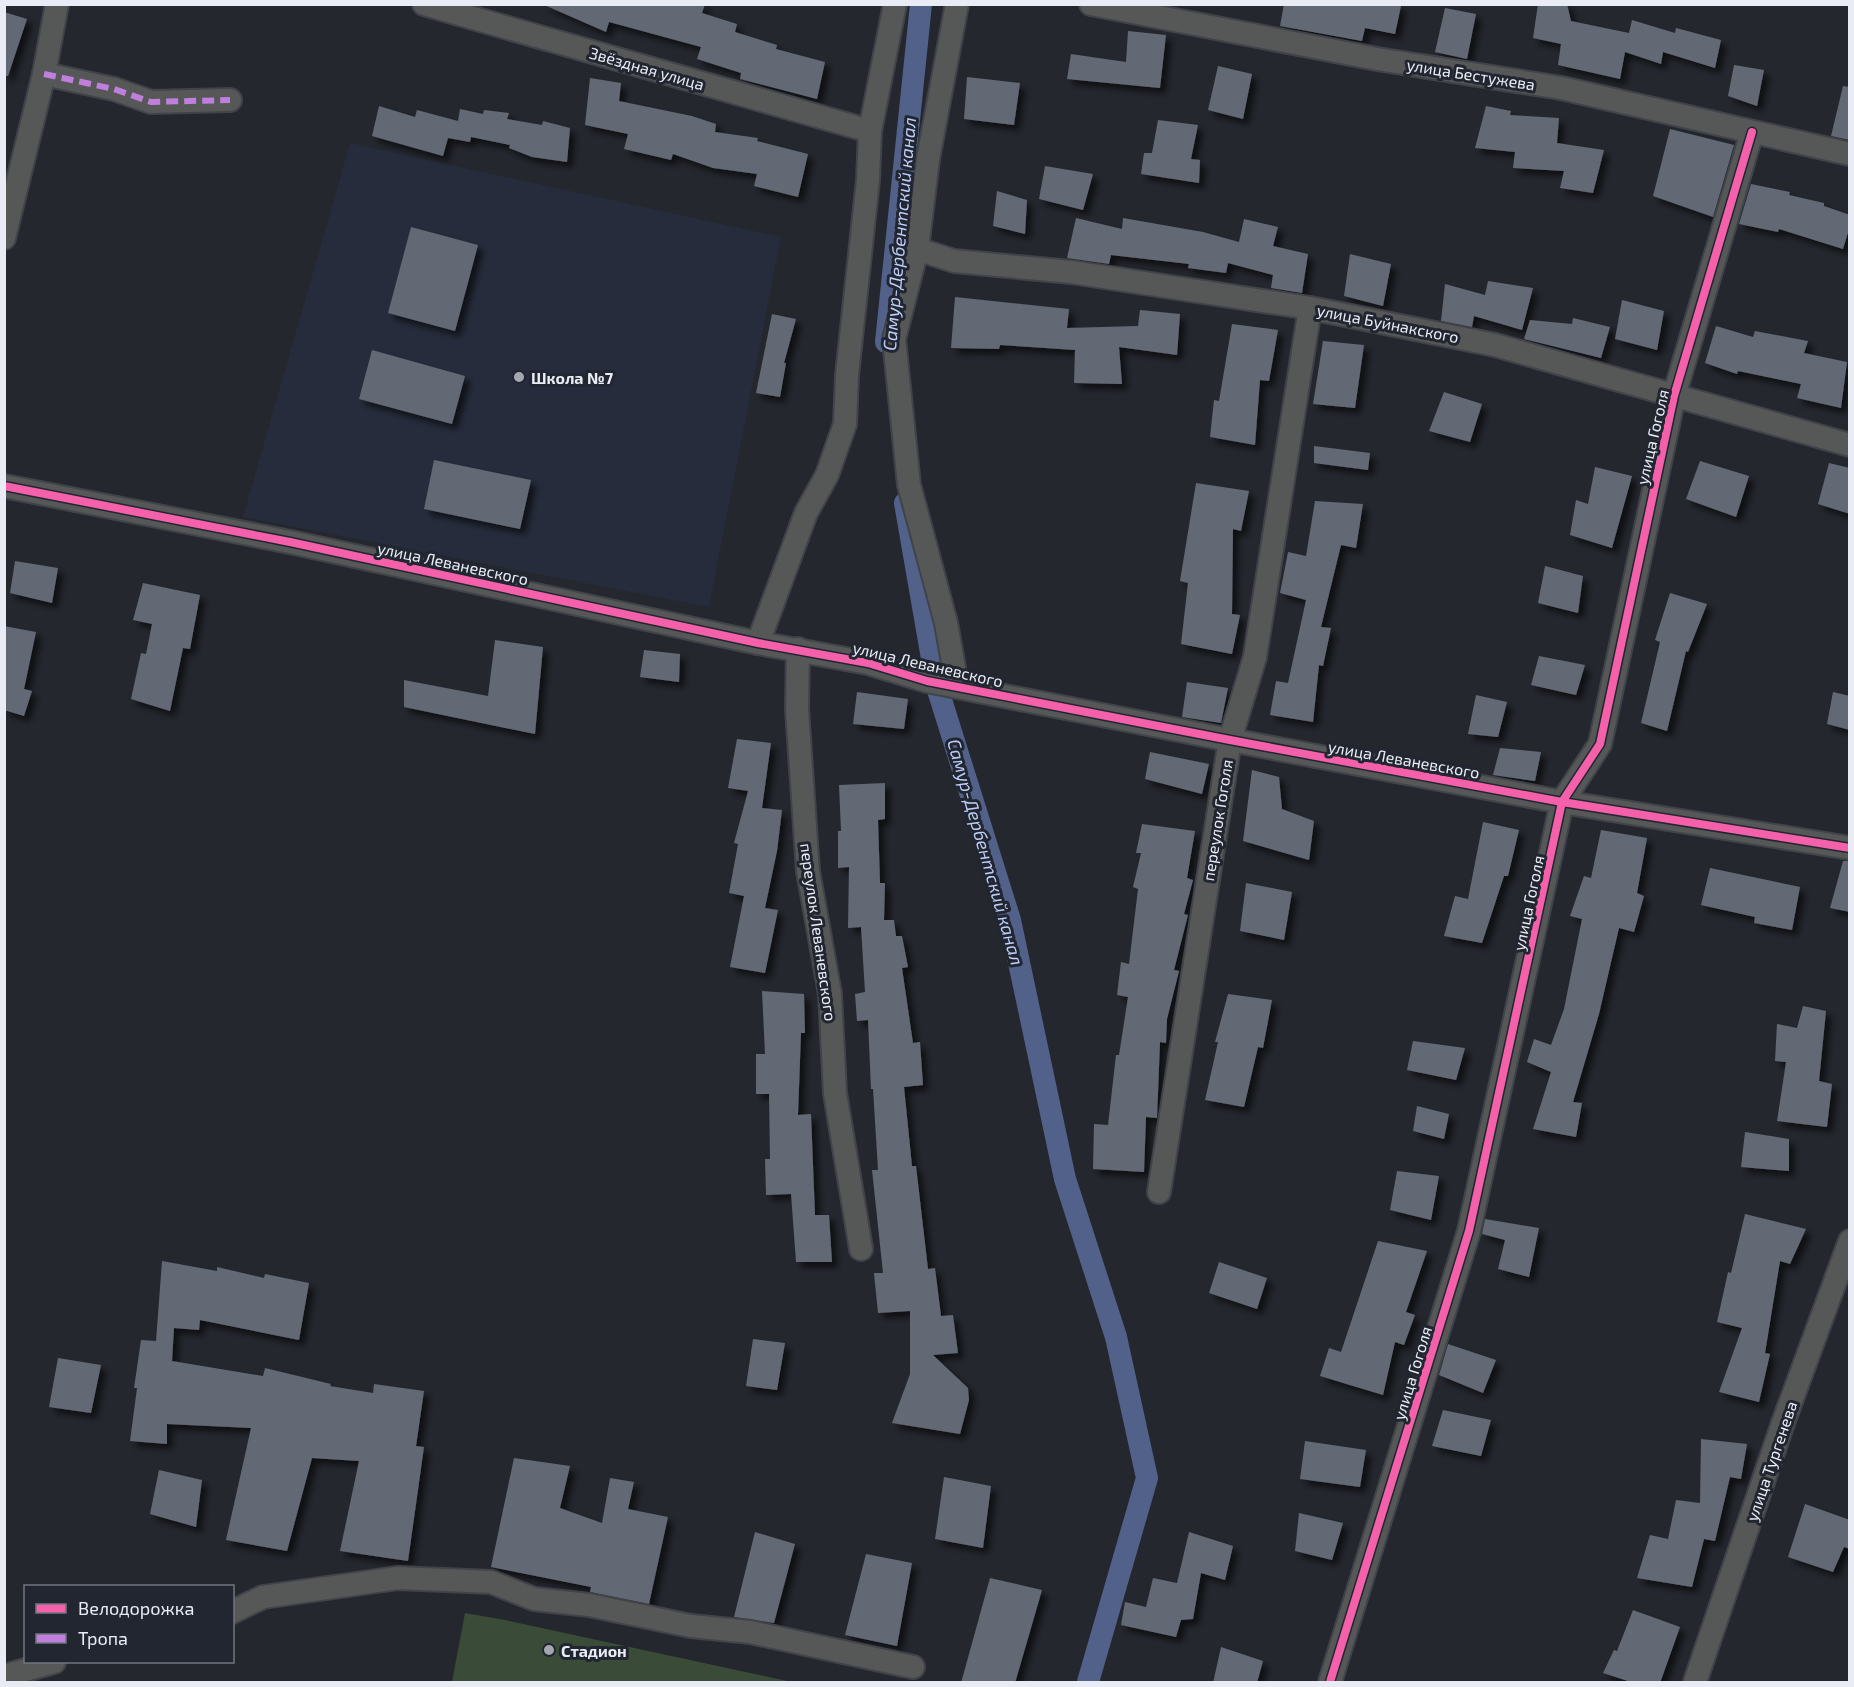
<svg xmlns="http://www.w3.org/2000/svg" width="1854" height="1687" viewBox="0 0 1854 1687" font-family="'Exo 2',sans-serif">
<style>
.built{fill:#262c3b}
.green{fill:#3a4c37}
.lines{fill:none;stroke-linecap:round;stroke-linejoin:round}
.canal{stroke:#52618a;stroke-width:22}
.building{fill:#636874;filter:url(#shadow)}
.street-casing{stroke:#404349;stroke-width:26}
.street{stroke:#565757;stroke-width:22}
.quiet{stroke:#c07fdc;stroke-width:6;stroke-dasharray:12 6;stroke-linecap:butt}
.cycleway-casing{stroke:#212631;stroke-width:11}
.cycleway{stroke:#f560ab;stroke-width:8}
.poi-dot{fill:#a4a7af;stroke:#212631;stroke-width:2}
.labels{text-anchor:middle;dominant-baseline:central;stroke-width:6;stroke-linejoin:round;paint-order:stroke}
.street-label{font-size:16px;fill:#e9ecf4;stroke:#212631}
.poi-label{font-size:16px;font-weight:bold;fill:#e9ecf4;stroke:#212631;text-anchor:start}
.water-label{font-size:18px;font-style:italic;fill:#becef9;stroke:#212631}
</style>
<defs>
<filter id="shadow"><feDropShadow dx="5.5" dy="5.5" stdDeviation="3" flood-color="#0009"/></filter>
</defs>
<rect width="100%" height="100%" fill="#24272e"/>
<polygon class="built" points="350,143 781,237 709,607 243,517"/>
<polygon class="green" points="465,1613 505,1620 792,1682 452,1682"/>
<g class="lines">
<g class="canal">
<polyline points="886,342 921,4"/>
<polyline points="905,503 937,687 1010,920 1065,1179 1116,1337 1147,1478 1088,1682"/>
</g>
</g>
<g class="building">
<polygon points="542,4 705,4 702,13 737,24 735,32 777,45 776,49 825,62 817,99 740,79 741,73 697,59 701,47 609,22 606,32"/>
<polygon points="1284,4 1392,4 1401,6 1395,34 1365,28 1362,41 1280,26"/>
<polygon points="1538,4 1567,4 1571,21 1629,33 1632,20 1675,33 1676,28 1721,40 1715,68 1663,52 1661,64 1625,52 1620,79 1558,65 1561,44 1533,38"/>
<polygon points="1445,8 1476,14 1467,59 1435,52"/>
<polygon points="4,12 27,19 8,76 4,76"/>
<polygon points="1128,31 1166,35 1160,88 1067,79 1071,54 1126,62"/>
<polygon points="1734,65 1764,70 1757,106 1728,96"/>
<polygon points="1218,66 1252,74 1243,119 1208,110"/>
<polygon points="967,77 1020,83 1014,125 964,119"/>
<polygon points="590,78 621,83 619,101 692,116 716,124 715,132 758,138 757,141 808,154 798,197 754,186 757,174 713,168 673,154 671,160 624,149 628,134 585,125"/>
<polygon points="1843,86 1850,87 1850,140 1831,136"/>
<polygon points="379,106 415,117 417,110 458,121 460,109 483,114 484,110 509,113 507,119 542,125 543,121 570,128 567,162 532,157 509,148 510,145 471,137 470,142 448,138 443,156 372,136"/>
<polygon points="1486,106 1511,111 1510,115 1559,118 1557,143 1604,150 1593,193 1560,188 1564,171 1513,168 1515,152 1475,148"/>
<polygon points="1158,120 1198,125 1191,159 1200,160 1199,183 1141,174 1144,153 1152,153"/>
<polygon points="1670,129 1734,145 1713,217 1653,196"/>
<polygon points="1045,166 1093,174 1083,210 1039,199"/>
<polygon points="1751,184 1790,192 1789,195 1824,203 1824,206 1850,215 1850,226 1843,249 1779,229 1778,232 1739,224"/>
<polygon points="997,191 1027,200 1025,234 993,226"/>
<polygon points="1076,218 1122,229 1123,218 1203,232 1239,242 1244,219 1278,227 1273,246 1308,254 1302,293 1271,288 1273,275 1228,263 1226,273 1188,268 1189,264 1111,255 1109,264 1067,258"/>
<polygon points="411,227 478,245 455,331 388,313"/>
<polygon points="1350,254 1391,264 1383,306 1344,296"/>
<polygon points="1488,281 1533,288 1522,330 1474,316 1472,327 1441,321 1445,284 1485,295"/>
<polygon points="955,297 1069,309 1067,328 1138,326 1140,310 1180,314 1177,355 1119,347 1122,384 1074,383 1075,350 1000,345 999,349 951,348"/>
<polygon points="1622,300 1664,311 1657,350 1615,339"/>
<polygon points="772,314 796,319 784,363 786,363 780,397 756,393"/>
<polygon points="1573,318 1610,327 1601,358 1524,339 1530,320 1572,324"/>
<polygon points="1232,324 1278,330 1269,381 1260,380 1255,445 1210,437 1214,400 1219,401"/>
<polygon points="1716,326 1753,337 1755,331 1808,341 1804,353 1847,362 1841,408 1797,398 1801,384 1738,371 1737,374 1705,363"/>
<polygon points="1323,341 1364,345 1355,408 1313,404"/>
<polygon points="372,350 465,376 452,424 359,399"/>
<polygon points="1444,392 1482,404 1470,442 1429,431"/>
<polygon points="1314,446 1370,453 1368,470 1314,463"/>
<polygon points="434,460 531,480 520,529 424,509"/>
<polygon points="1700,461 1749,476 1736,517 1686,499"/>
<polygon points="1829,463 1850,468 1850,514 1818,504"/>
<polygon points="1595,467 1632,476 1612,548 1570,535 1576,500 1588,504"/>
<polygon points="1196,483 1249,491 1241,531 1233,529 1232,614 1240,615 1232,654 1181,644 1188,583 1180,581"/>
<polygon points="1315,501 1363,504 1356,548 1341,545 1321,627 1331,628 1323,666 1319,665 1313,722 1270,715 1276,681 1288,683 1306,600 1280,593 1288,552 1306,556"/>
<polygon points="15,561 58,568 52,603 10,593"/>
<polygon points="1545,566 1583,576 1578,613 1538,603"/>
<polygon points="143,583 200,595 190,649 183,648 170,711 131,699 141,653 146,654 152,624 133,620"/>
<polygon points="1670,593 1707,604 1688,652 1686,651 1667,731 1641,723 1660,642 1655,640"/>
<polygon points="4,626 36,632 24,689 32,691 24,716 4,710"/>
<polygon points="495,640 543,647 535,734 404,707 404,680 488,696"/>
<polygon points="644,650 680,654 679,682 640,677"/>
<polygon points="1539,656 1585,665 1576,695 1531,685"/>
<polygon points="1187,682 1228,688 1221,723 1182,717"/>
<polygon points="857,692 908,699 904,729 853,724"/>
<polygon points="1833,692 1850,696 1850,730 1827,724"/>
<polygon points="1476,695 1507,702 1498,737 1468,734"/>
<polygon points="737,739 771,743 762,808 782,810 777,851 765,908 778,910 765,973 730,967 744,896 729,893 738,844 734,843 748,791 728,788"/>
<polygon points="1500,748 1541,752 1535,781 1493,775"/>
<polygon points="1150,752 1209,764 1202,794 1145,779"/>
<polygon points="1252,770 1279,777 1282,809 1314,821 1309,860 1243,841"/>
<polygon points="885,783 885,819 878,820 880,883 885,883 884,920 894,920 896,936 902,936 908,967 902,968 913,1043 920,1042 923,1085 904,1087 912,1166 916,1166 928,1269 935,1268 941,1316 953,1315 958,1353 933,1355 968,1388 969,1400 960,1434 892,1423 910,1374 910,1311 878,1313 874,1273 883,1273 872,1170 878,1170 873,1089 871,1089 868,1020 857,1021 855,994 865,992 861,927 848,928 849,867 838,868 838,831 841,831 839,785"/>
<polygon points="1483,822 1519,830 1508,876 1504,876 1482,943 1444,936 1455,896 1468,899"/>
<polygon points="1142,824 1195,831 1187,878 1193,880 1184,914 1188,915 1174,970 1179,971 1167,1019 1166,1043 1160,1042 1157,1118 1146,1117 1144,1172 1093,1169 1094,1124 1108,1125 1116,1055 1119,1055 1128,997 1117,995 1121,962 1129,964 1138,889 1133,887 1141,853 1136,853"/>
<polygon points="1601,830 1647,838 1637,893 1644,896 1634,932 1619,928 1599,1014 1573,1102 1582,1103 1576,1137 1533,1129 1551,1072 1527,1062 1534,1039 1551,1045 1564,1009 1582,919 1570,916 1584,876 1591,878"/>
<polygon points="1843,861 1850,861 1850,912 1830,908"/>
<polygon points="1710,868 1800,887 1792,930 1754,923 1755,917 1701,905"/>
<polygon points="1246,883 1292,892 1284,940 1240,931"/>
<polygon points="762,991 804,994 805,1033 801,1033 798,1115 811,1114 815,1215 829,1215 832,1262 796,1262 791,1194 766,1195 765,1159 770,1159 769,1094 756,1094 756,1054 765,1054"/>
<polygon points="1228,994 1272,1000 1263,1048 1258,1047 1244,1107 1205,1100 1218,1042 1215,1042"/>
<polygon points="1803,1006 1826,1011 1819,1081 1832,1084 1827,1127 1777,1121 1786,1062 1775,1061 1777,1024 1797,1028"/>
<polygon points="1413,1041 1465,1048 1456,1080 1407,1070"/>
<polygon points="1417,1106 1449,1114 1444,1139 1413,1131"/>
<polygon points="1745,1132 1789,1139 1789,1171 1741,1167"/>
<polygon points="1397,1171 1439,1176 1431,1220 1390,1210"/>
<polygon points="1745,1214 1806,1229 1790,1264 1780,1261 1765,1353 1770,1354 1759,1402 1719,1392 1742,1328 1717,1322 1728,1272 1731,1273"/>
<polygon points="1485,1219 1539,1228 1529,1277 1498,1269 1505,1240 1482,1234"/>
<polygon points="1378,1241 1427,1251 1406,1312 1415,1315 1404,1345 1395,1342 1383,1395 1320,1376 1329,1348 1341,1352"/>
<polygon points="162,1261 217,1271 217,1267 264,1278 265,1274 309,1283 299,1340 200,1320 199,1330 174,1328 172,1361 263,1376 265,1368 331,1384 330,1386 373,1393 374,1384 424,1391 416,1446 424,1447 408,1561 340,1551 359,1461 312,1458 287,1551 226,1540 251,1428 167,1424 167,1444 130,1441 137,1388 134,1388 141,1340 156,1341"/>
<polygon points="1219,1262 1267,1278 1257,1309 1209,1293"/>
<polygon points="753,1339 785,1343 777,1390 746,1386"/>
<polygon points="1448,1344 1496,1360 1483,1393 1439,1375"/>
<polygon points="58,1358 101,1365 91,1413 49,1407"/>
<polygon points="1443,1410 1491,1420 1481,1456 1432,1446"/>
<polygon points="1701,1439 1747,1444 1741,1479 1730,1477 1715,1541 1704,1539 1692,1587 1637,1578 1650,1535 1668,1539 1676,1500 1700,1503"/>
<polygon points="1305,1441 1366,1450 1360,1487 1300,1479"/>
<polygon points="514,1458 570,1466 560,1508 602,1523 610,1478 634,1482 628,1509 668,1517 649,1604 590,1592 591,1587 491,1567"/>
<polygon points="159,1470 202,1480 196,1527 150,1514"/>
<polygon points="944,1477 991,1486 983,1548 935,1539"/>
<polygon points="1805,1504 1850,1520 1850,1549 1844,1547 1833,1572 1788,1557"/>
<polygon points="1299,1513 1343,1523 1332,1560 1295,1551"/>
<polygon points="755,1532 795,1544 774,1623 734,1617"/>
<polygon points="1189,1532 1233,1546 1225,1580 1201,1573 1193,1619 1181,1620 1176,1637 1121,1625 1125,1602 1146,1607 1153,1578 1177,1583"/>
<polygon points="866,1554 912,1563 897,1646 845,1635"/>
<polygon points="990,1578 1042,1590 1015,1683 961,1683"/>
<polygon points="1633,1610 1680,1627 1660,1683 1634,1683 1603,1673 1614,1650 1617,1651"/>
<polygon points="1221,1647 1263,1661 1257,1683 1213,1683"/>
</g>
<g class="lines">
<defs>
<g id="street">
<polyline points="424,4 870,131"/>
<polyline points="957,4 928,159 917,249 894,339 909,485 946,623 957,685"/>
<polyline points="1091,4 1377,59 1561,88 1850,154"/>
<polyline points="44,74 114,89 151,102 230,100"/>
<polyline points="4,238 44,74 57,4"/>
<polyline points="917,249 954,261 1071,272 1310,308 1495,345 1850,445"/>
<polyline points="4,486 290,542 758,643 868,663 927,681 1230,740 1562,802 1850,848"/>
<polyline points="758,643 806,513 827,475 845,424 847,375 868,180 870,131 895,4"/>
<polyline points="798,649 797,709 808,871 830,994 835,1093 861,1249"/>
<polyline points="1159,1192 1230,740 1255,657 1310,308"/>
<polyline points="232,1612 263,1597 398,1578 491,1582 534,1599 589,1605 691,1626 750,1632 913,1667"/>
<polyline points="4,1676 54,1662"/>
<polyline points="1330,1682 1469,1231 1562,802 1600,744 1674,396 1752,132"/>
<polyline points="1695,1682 1783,1423 1850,1241"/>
</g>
</defs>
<use href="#street" class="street-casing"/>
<use href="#street" class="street"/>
<polyline class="quiet" points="44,74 114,89 151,102 230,100"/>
<defs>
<g id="cycleway">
<polyline points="4,486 290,542 758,643 868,663 927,681 1230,740 1562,802 1850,848"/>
<polyline points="1330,1682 1469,1231 1562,802 1600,744 1674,396 1752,132"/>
</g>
</defs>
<use href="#cycleway" class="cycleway-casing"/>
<use href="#cycleway" class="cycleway"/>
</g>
<g class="poi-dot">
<circle cx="519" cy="377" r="6"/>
<circle cx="549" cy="1650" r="6"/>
</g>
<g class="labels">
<g class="street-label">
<text transform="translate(647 68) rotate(16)">Звёздная улица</text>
<text transform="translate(1471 74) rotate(9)">улица Бестужева</text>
<text transform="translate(1388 323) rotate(11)">улица Буйнакского</text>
<text transform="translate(1652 437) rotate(-77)">улица Гоголя</text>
<text transform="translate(453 563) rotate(12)">улица Леваневского</text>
<text transform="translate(928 664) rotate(13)">улица Леваневского</text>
<text transform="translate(1404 759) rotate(10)">улица Леваневского</text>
<text transform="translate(1217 820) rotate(-81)">переулок Гоголя</text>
<text transform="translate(1528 903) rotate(-78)">улица Гоголя</text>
<text transform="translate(819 932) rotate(82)">переулок Леваневского</text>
<text transform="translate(1412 1373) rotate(-73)">улица Гоголя</text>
<text transform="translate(1771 1461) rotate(-71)">улица Тургенева</text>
</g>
<g class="poi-label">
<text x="531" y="377">Школа №7</text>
<text x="561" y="1650">Стадион</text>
</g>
<g class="water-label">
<text transform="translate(899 234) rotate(-85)">Самур-Дербентский канал</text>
<text transform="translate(986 852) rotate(74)">Самур-Дербентский канал</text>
</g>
</g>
<rect width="1854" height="1687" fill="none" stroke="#e9ecf4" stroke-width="12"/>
<rect x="24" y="1585" width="210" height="78" fill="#212631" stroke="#71757f" stroke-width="1.5"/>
<rect x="36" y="1604" width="30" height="9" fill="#f560ab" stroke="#71757f" stroke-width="1.5"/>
<text x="78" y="1615" font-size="18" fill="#e9ecf4">Велодорожка</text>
<rect x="36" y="1634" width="30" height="9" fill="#c07fdc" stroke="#71757f" stroke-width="1.5"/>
<text x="78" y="1645" font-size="18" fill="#e9ecf4">Тропа</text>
</svg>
